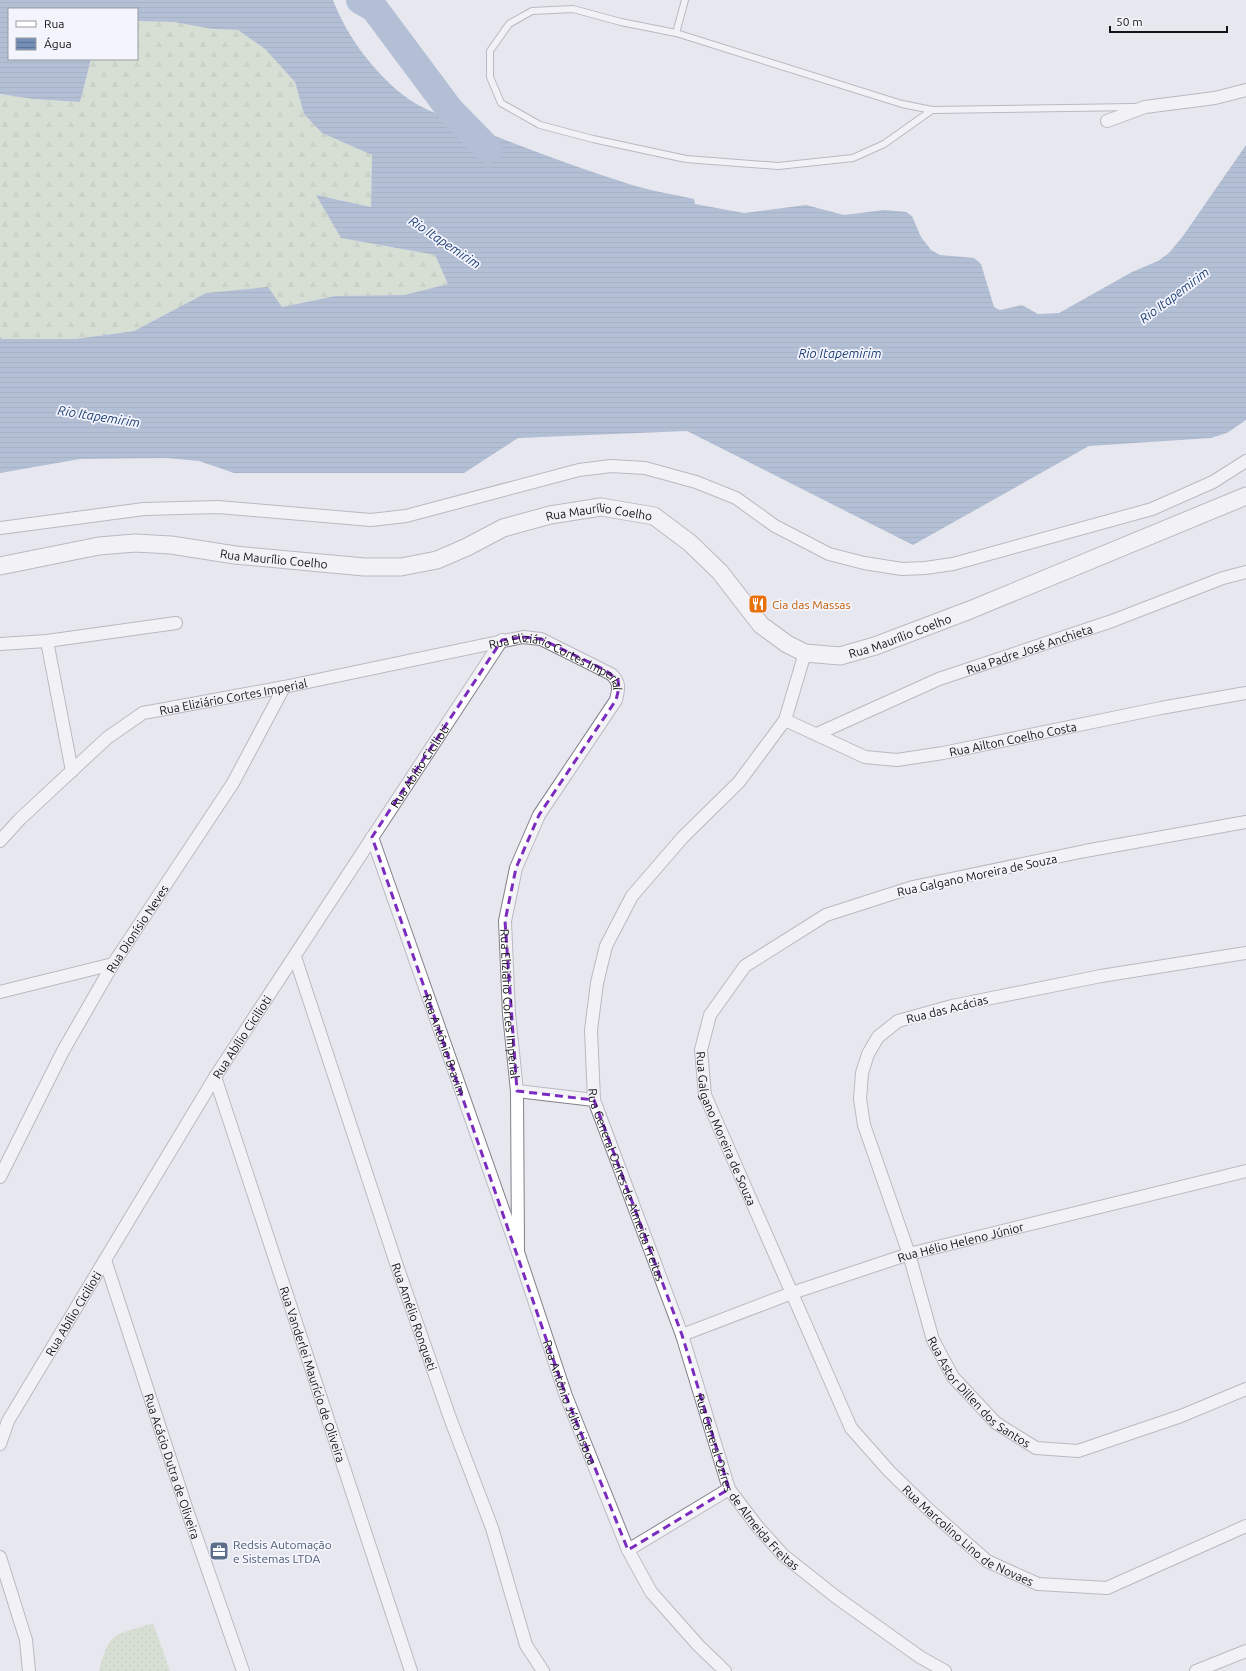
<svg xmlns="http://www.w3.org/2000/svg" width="1246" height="1671" viewBox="0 0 1246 1671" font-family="Ubuntu,sans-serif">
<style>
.grass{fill:url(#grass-dots)}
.forest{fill:url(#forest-firs)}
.water{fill:url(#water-rules)}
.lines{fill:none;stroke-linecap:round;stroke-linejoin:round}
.river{stroke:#738fb7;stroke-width:28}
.service-casing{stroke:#828189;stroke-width:8}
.minor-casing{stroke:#828189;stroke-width:14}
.secondary-casing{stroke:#828189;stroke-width:19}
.service{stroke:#fff;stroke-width:6}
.minor{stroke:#fff;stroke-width:12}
.secondary{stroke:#fff;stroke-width:17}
.marked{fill:none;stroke:#7b2cbf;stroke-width:3;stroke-dasharray:8 5;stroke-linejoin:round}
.labels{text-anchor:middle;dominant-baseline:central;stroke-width:3.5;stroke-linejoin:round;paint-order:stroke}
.street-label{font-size:12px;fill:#131316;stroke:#f4f4fc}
.food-label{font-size:12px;fill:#c56008;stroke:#f4f4fc;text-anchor:start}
.service-label{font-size:12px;fill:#4e5e75;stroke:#f4f4fc;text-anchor:start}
.water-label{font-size:13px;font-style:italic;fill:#1d4175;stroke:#f4f4fc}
</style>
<defs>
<pattern id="grass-dots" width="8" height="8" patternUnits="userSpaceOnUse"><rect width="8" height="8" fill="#c3d5b3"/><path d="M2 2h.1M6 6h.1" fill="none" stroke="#a7b699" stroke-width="1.8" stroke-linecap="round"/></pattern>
<pattern id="forest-firs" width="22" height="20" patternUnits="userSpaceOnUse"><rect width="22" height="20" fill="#c3d5b3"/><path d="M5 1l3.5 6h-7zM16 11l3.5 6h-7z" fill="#a7b699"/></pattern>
<pattern id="water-rules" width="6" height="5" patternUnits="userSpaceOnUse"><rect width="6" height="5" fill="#738fb7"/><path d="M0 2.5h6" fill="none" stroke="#5d7494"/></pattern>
</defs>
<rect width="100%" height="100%" fill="#e7e7ef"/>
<path class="grass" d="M153,1623L170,1671H99C110,1628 116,1636 153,1623Z"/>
<polygon class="forest" points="146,20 174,22 212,29 238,30 265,49 295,82 304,113 322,133 372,155 371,207 317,195 341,238 435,255 448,284 404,295 335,296 282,307 206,293 134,331 75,339 2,339 0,337 0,94 33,99 80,102 91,59 137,59 137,21"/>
<path class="water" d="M0,0H333C347,37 375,74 407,98C426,112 449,117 470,126C523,147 575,167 629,184C650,191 673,194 694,199L695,204L744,213L806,205L844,215L884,210L906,212L912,216L921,237L931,250L940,255L974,258L981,264L994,307L1000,310L1022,305L1038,314L1059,313L1132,272L1158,261L1169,253L1183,236L1246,145V420L1227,433L1211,438L1089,446L913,545L687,431L518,438L464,473H234L199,461L166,458L80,459L0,473V337L2,339H75L134,331L206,293L268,287L282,307L335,296L404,295L448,284L435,255L341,238L316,195L371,207L372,155L322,133L304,114L295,82L265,49L238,30L212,29L174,22L137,21V9H9V59H91L80,102L33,99L0,94Z"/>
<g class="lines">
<polyline class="river" points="360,0 374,8 450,110 488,149"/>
<defs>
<g id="service">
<polyline points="676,33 685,0"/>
<polyline points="932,110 884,144 853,158 778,166 686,159 593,139 540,125 501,103 490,77 490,51 509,24 532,11 573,9 621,22 676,33 902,104 932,110 1135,107"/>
</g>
<g id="minor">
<polyline points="1107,121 1145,107 1215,98 1246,90"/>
<polyline points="0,528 144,509 218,507 371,520 406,516 579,470 611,466 645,468 696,482 736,498 775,526 829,554 864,563 902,569 925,568 953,564 1152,509 1213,482 1246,461"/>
<polyline points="47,641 72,771"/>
<polyline points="0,644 47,641 176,623"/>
<path id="s1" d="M805,653L785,720L739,782L683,837L632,896L606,946L597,983L591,1030L594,1100L682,1335L729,1489L757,1526L783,1555L836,1597L920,1657L945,1671"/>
<path id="s2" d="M785,720L865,757L897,760L943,753L1161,708L1246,693"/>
<path id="s3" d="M817,734L939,679L1112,621L1223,578L1246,572"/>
<path id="s4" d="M1246,822L1085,851L913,887L826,915L745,966L710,1015L701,1050L705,1095L851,1428L889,1471L927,1508L987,1561L1038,1584L1107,1588L1246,1526"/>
<path id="s5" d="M372,837L518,1252L566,1396L628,1550L651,1592L698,1645L725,1671"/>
<path id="s6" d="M0,841L20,819L107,738L143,713L284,687L523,637L541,639L611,674C620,682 619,688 616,700L539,815L516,868L505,921L509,1014L517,1091L518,1252"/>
<path id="s7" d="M1246,953L1101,976L952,1006L898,1021L878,1037L868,1054L862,1073L860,1099L864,1125L909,1254L933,1340L953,1377L996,1423L1036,1448L1078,1451L1181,1416L1246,1389"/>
<path id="s8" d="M295,957L396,1263L450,1418L492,1528L526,1645L543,1671"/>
<polyline points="0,992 113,964"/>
<path id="s9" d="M215,1077L411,1671"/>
<polyline points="517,1091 594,1100"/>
<path id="s10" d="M0,1177L63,1051L113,964L233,783L284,687"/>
<path id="s11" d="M105,1260L188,1513L243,1671"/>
<path id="s12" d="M682,1335L792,1293L909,1254L1246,1171"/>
<path id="s13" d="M0,1444L8,1421L215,1077L502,640"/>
<polyline points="628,1550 729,1489"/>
<polyline points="0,1557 26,1640 29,1671"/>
<polyline points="1196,1671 1246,1651"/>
</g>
<g id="secondary">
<path id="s14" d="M0,566L99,546L135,543L171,545L235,555L364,567H401L437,560L467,547L503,528L550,515L601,507L654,516L690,543L720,572L761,625L787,644L805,653L840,656L875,646L970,610L1246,496"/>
</g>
</defs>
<use href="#service" class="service-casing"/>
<use href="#minor" class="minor-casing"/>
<use href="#secondary" class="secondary-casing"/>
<use href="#service" class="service"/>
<use href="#minor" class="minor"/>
<use href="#secondary" class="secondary"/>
</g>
<path d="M0 0H1246V1671H0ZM523,637L541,639L605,670L618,680L619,688L616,700L539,815L516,868L505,921L517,1091L594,1100L682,1335L729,1489L628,1550L566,1396L372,837L502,640Z" fill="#e7e7ef" fill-opacity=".55" fill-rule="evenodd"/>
<path class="marked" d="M523,637L541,639L605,670L618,680L619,688L616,700L539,815L516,868L505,921L517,1091L594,1100L682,1335L729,1489L628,1550L566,1396L372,837L502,640Z"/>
<defs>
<symbol id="restaurant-square" viewBox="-11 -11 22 22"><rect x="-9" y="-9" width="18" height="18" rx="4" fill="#e8710a" stroke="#f4f4fc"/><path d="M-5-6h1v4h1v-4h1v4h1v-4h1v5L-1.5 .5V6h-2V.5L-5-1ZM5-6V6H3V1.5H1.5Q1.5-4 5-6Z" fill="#fff"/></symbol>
<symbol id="office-square" viewBox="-11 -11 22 22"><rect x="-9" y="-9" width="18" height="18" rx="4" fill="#5c6f8a" stroke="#f4f4fc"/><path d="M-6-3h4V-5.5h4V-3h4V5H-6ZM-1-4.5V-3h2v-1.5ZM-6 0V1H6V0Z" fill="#fff"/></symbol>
</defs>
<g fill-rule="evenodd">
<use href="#restaurant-square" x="747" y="593" width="22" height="22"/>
<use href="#office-square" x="208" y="1540" width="22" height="22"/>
</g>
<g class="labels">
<g class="street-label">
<text stroke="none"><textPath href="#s14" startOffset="613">Rua Maurílio Coelho</textPath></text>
<text stroke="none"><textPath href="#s14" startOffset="277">Rua Maurílio Coelho</textPath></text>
<text stroke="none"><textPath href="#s14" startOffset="973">Rua Maurílio Coelho</textPath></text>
<text stroke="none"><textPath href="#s3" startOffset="229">Rua Padre José Anchieta</textPath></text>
<text stroke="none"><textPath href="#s6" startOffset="620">Rua Eliziário Cortes Imperial</textPath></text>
<text stroke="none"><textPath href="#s6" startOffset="284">Rua Eliziário Cortes Imperial</textPath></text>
<text stroke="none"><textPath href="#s2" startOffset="238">Rua Ailton Coelho Costa</textPath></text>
<text stroke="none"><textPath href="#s13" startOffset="798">Rua Abílio Cicilioti</textPath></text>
<text transform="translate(977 875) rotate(-12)">Rua Galgano Moreira de Souza</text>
<text stroke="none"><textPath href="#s10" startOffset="284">Rua Dionísio Neves</textPath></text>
<text stroke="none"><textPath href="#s6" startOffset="1038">Rua Eliziário Cortes Imperial</textPath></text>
<text transform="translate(947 1009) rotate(-14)">Rua das Acácias</text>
<text stroke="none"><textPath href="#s13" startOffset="474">Rua Abílio Cicilioti</textPath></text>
<text stroke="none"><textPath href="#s5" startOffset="220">Rua Antônio Bravim</textPath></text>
<text stroke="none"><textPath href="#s4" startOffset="706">Rua Galgano Moreira de Souza</textPath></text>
<text stroke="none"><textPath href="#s1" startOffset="606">Rua General Ozíres de Almeida Freitas</textPath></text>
<text stroke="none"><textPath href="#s12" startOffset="294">Rua Hélio Heleno Júnior</textPath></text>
<text stroke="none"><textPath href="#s13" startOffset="150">Rua Abílio Cicilioti</textPath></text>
<text stroke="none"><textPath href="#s8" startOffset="379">Rua Amélio Ronqueti</textPath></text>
<text stroke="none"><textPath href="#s9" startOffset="313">Rua Vanderlei Maurício de Oliveira</textPath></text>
<text stroke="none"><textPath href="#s7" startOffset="769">Rua Astor Dillen dos Santos</textPath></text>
<text stroke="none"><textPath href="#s5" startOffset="599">Rua Antônio Júlio Lisboa</textPath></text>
<text stroke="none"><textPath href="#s11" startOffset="217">Rua Acácio Dutra de Oliveira</textPath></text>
<text stroke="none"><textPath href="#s1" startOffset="930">Rua General Ozíres de Almeida Freitas</textPath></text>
<text stroke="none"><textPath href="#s4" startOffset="1192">Rua Marcolino Lino de Novaes</textPath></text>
</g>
<g class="food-label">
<text x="772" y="604">Cia das Massas</text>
</g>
<g class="service-label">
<text x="233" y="1544">Redsis Automação<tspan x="233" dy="14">e Sistemas LTDA</tspan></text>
</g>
<g class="water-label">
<text transform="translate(445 242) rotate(34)">Rio Itapemirim</text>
<text transform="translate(1174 295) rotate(-37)">Rio Itapemirim</text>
<text x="840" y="353">Rio Itapemirim</text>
<text transform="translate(99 416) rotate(9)">Rio Itapemirim</text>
</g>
</g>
<rect x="8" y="8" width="130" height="52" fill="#f4f4fc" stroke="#9a9aa0"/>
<rect x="16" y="21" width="20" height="6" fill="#ffffff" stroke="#9a9aa0"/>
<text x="44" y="28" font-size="12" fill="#131316">Rua</text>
<rect x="16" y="38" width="20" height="12" fill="url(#water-rules)" stroke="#9a9aa0"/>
<text x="44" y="48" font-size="12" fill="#131316">Água</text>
<path d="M1110 26v6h117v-6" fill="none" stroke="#131316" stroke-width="2"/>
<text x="1116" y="26" font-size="12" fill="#131316" stroke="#f4f4fc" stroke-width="3" paint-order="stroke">50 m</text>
</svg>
